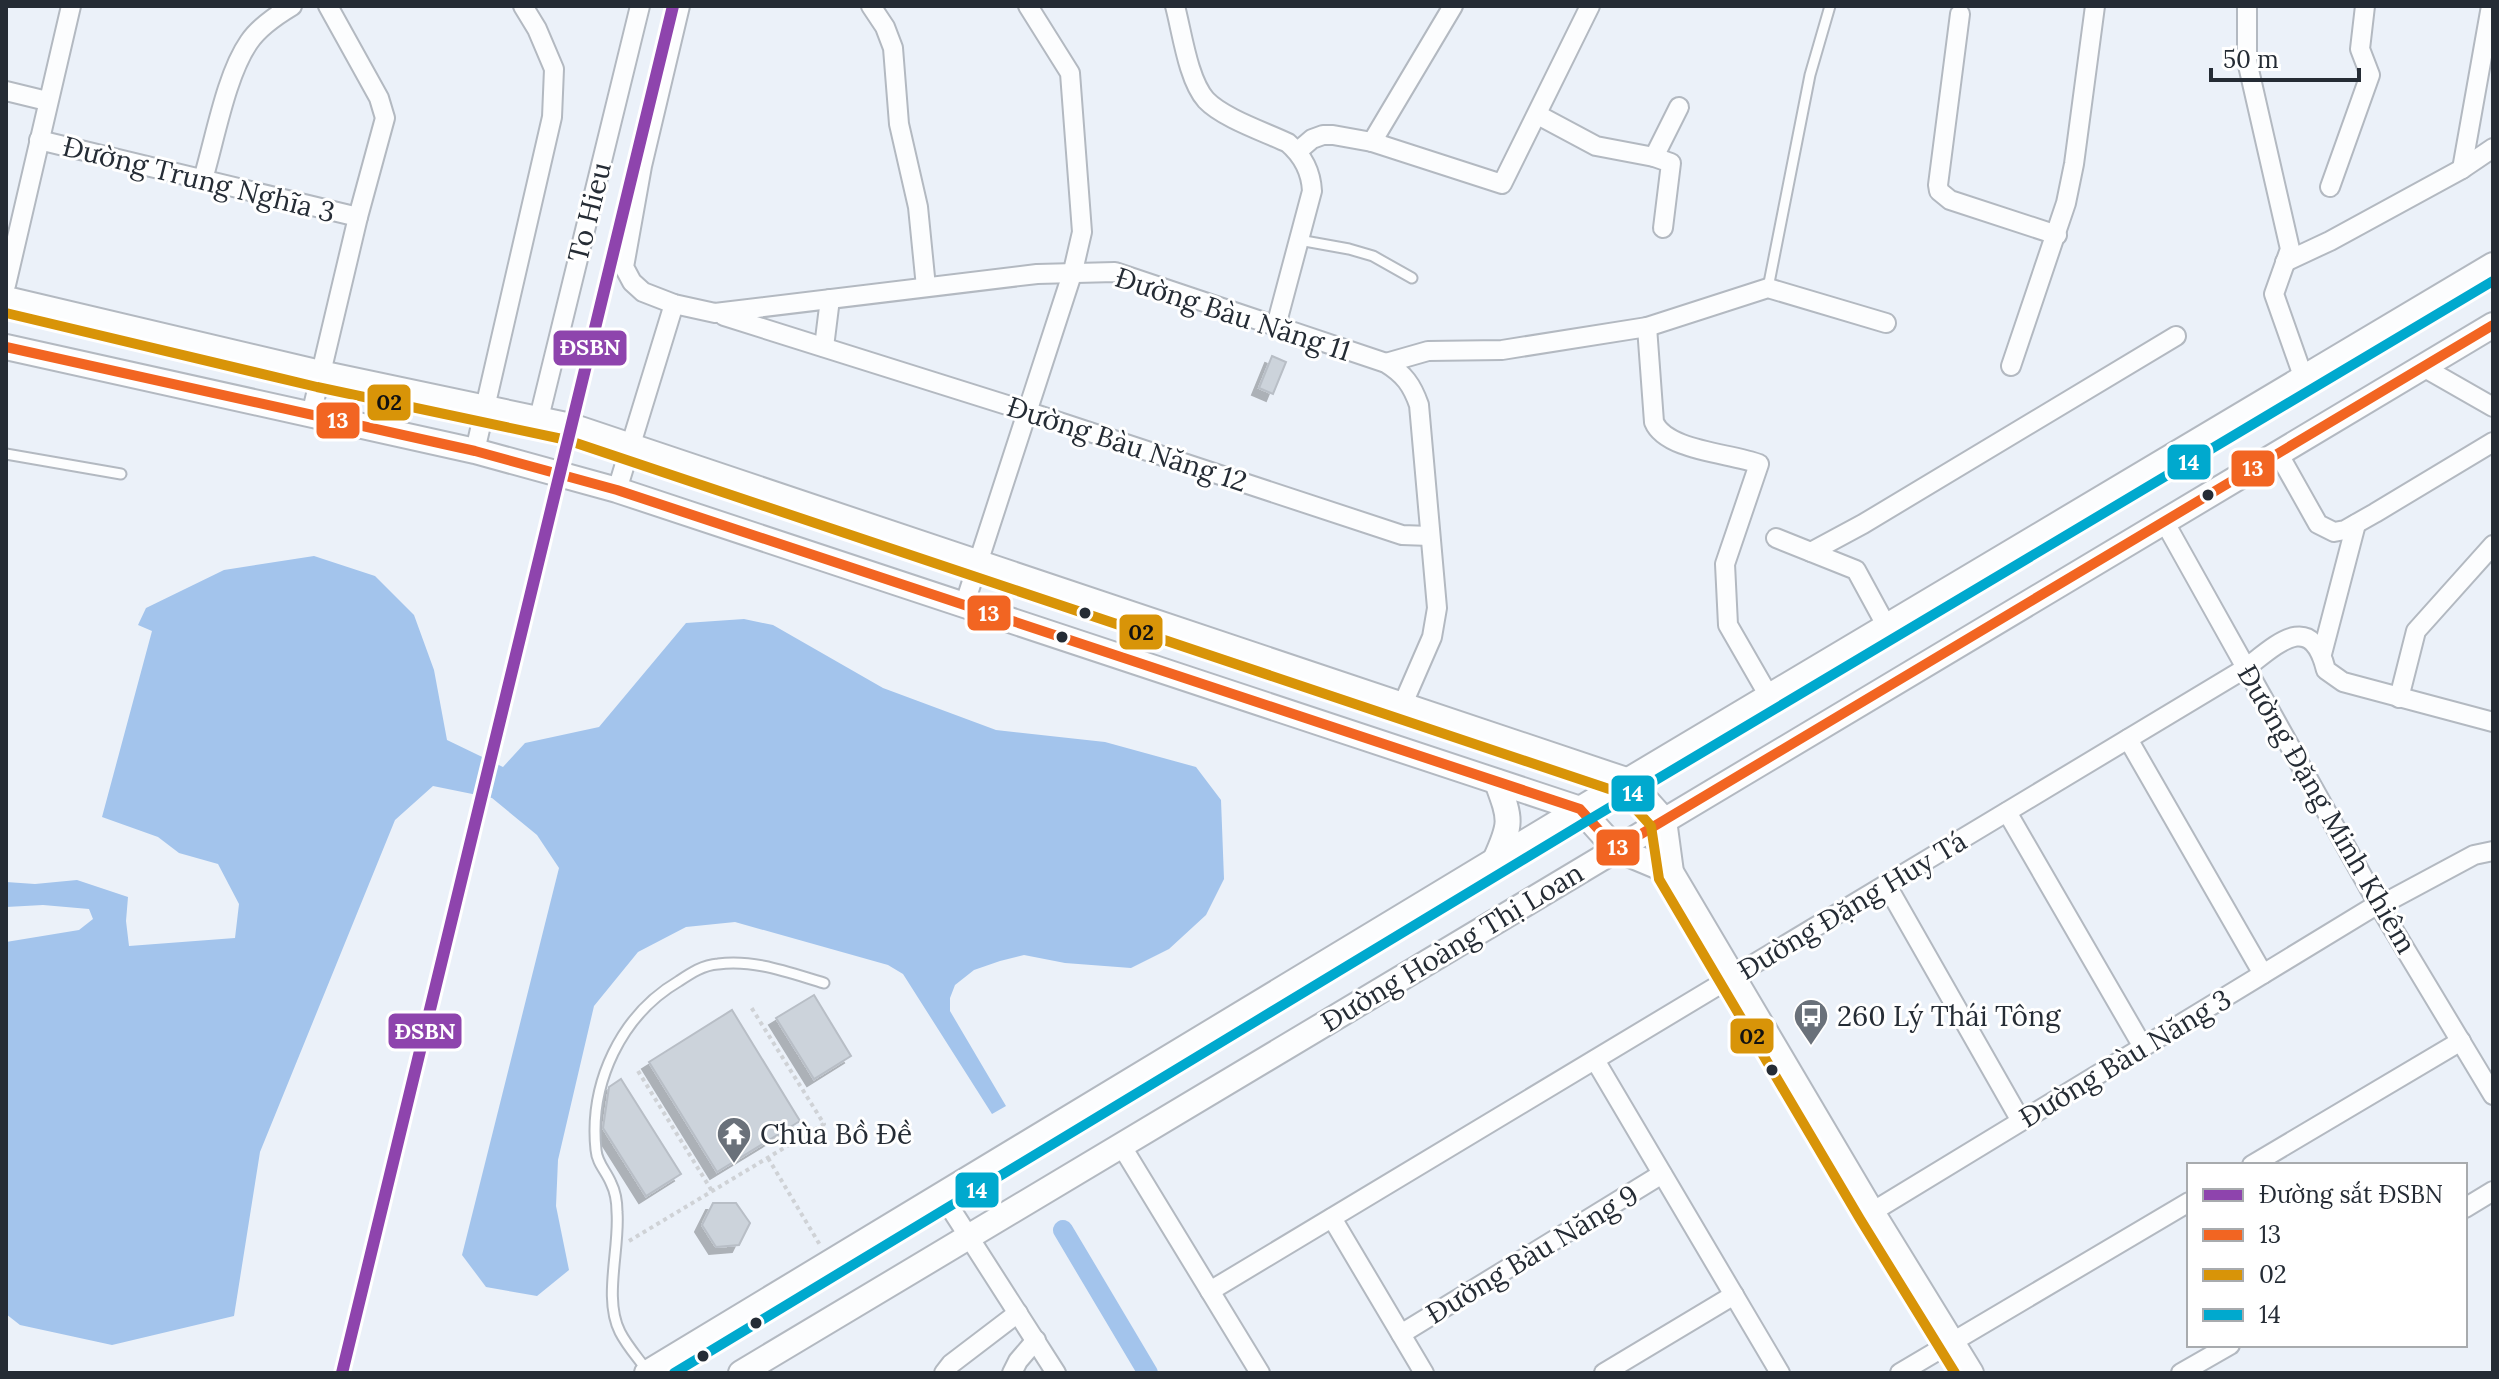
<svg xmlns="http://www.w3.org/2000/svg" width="2499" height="1379" viewBox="0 0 2499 1379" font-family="Lora,serif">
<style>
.water{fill:#a3c4ec}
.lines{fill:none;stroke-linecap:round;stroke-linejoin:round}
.canal{stroke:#a3c4ec;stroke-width:20}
.building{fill:#ccd3db;stroke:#b8bec6;stroke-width:2;filter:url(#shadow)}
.lane-casing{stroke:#b3b9c1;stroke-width:13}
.street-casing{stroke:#b3b9c1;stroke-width:22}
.secondary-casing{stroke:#b3b9c1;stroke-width:28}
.path{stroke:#cfd2d6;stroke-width:4;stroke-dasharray:4 4;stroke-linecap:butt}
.lane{stroke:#fcfdfe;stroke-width:9}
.street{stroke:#fcfdfe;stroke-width:18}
.secondary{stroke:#fcfdfe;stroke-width:24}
.bus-1-casing{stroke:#fff;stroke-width:16}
.bus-2-casing{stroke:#fff;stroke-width:16}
.bus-3-casing{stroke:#fff;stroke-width:16}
.bus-1{stroke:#f26522;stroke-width:10}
.bus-2{stroke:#d89408;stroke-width:10}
.bus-3{stroke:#00a9ce;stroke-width:10}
.rail-1-casing{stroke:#fff;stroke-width:18}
.rail-1{stroke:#8e44ad;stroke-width:12}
.bus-dot{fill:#252c35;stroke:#fff;stroke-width:3}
.labels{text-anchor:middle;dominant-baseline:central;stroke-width:6;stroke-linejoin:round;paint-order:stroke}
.street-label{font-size:28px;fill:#252c35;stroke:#fff}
.poi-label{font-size:28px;fill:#252c35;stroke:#fff;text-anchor:start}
.line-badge{stroke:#fff;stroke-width:3}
.badge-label{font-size:22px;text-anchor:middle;font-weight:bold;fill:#fff}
.pale-badge-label{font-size:22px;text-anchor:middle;font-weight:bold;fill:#111}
</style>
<defs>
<filter id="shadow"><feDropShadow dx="-7" dy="7" stdDeviation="0" flood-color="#0004"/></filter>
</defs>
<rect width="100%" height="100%" fill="#ebf1f9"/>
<polygon class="water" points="314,556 375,576 414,615 434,670 447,740 503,767 525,743 599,727 686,623 744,619 773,625 883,688 996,730 1105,742 1196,767 1221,800 1224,879 1206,915 1169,949 1131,968 1065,963 1024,955 1000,961 974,970 955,985 950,998 950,1011 1006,1106 992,1114 903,974 888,965 735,922 686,927 638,952 594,1006 558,1160 556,1206 569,1270 537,1296 486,1287 462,1255 559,868 537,835 492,798 433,786 395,820 260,1152 234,1316 112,1345 20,1325 6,1314 6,942 79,930 93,919 89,909 43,905 6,907 6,882 35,884 77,880 128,897 126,921 129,946 235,938 239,904 218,864 179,853 158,837 102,817 152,631 138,625 146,608 224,570"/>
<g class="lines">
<polyline class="canal" points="1063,1230 1148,1373"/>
</g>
<g class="building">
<polygon points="1272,356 1286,362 1273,394 1259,388"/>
<polygon points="814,995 851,1056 814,1079 776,1018"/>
<polygon points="732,1010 800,1121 717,1172 649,1062"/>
<polygon points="621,1079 681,1174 646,1196 603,1128 609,1087"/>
<polygon points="713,1203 736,1203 750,1223 739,1245 716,1247 702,1225"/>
</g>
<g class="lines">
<defs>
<g id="lane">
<polyline points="1299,240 1349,249 1373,256 1412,278"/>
<polyline points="1768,288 1810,75 1830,6"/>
<polyline points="6,454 121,474"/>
<path d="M648,1372C639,1359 627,1346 620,1332C603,1299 620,1248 617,1212C617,1203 615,1191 611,1183C606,1171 597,1163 596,1150C589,1083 621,1015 679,981C691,973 703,965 718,964C754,959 790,973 824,983"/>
</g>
<g id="street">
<path d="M680,6L642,166L624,267L632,282L643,292L674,304L715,313L1037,274L1115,272L1386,363C1404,374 1412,385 1419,405L1437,608L1432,637L1402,706"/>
<polyline points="871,6 885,27 893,48 899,124 918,207 926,287"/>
<path d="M1175,6C1182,32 1188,80 1206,100C1223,118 1265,132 1288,143C1303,156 1311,171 1312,191L1276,326"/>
<polyline points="2247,6 2247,61 2290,249 2274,294 2304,379"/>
<polyline points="1960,14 1938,185 1939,191 1950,200 2057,235"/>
<polyline points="6,91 47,101"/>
<polyline points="1538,115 1596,146 1654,157 1671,163 1663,228"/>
<polyline points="39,140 358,217"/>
<polyline points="1372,142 1453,6"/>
<polyline points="1298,151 1312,139 1323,135 1333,135 1372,142 1502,184 1590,6"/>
<polyline points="1654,157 1679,107"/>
<polyline points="2462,169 2491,6"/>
<path d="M203,179C215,139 226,75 249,42C259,27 277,15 292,6"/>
<polyline points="2330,187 2370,75 2360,49 2365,6"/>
<polyline points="2285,262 2330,241 2462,169 2493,148"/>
<polyline points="6,285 71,6"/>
<polyline points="724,316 1026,411 1402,535 1430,536"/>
<path d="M1647,327L1654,422C1666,451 1731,453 1759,464L1725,564L1728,625L1770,698"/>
<polyline points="824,347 830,299"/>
<polyline points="1386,363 1428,351 1502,350 1647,327 1768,288 1886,323"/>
<polyline points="2011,366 2066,203 2074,164 2095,6"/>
<polyline points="2423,367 2493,407"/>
<polyline points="311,415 358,217 385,118 379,98 328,6"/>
<polyline points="539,418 640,6"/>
<polyline points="475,451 552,117 554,69 537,29 523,6"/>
<polyline points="2278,453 2318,524 2334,532 2345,530 2375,513 2493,442"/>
<polyline points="617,490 674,304"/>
<polyline points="2164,521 2378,904 2493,1095"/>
<polyline points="1776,538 1856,570 1887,627"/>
<polyline points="1811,552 1863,524 2176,336"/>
<polyline points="964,606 1073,271 1082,232 1070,73 1028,6"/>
<polyline points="2322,654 2356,524"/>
<polyline points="2399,698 2416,631 2493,545"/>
<polyline points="2128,739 2263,974"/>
<polyline points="2007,812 2143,1047"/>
<polyline points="1886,884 2021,1121"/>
<polyline points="2379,906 2474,855 2493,851"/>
<polyline points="1595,1060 1780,1373"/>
<polyline points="1121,1145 1260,1373"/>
<polyline points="2252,1165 2461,1041"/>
<polyline points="942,1195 1056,1373"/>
<polyline points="2465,1208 2493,1191"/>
<polyline points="1872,1212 2378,904"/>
<polyline points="1332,1218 1424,1373"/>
<path d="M1210,1291L2246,668C2277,644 2311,610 2326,670L2343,682L2493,722"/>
<polyline points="1401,1334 1662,1174"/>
<polyline points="944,1373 951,1364 1018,1313"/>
<polyline points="1012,1373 1018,1361 1036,1340"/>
<polyline points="1604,1373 1734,1295"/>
<polyline points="1900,1373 2189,1202"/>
<polyline points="2181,1373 2230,1345"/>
</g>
<g id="secondary">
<polyline points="6,299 320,373 571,426 1629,781 1664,820 1671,872 1872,1212 1971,1373"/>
<polyline points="6,347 475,451 617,490 1580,809 1616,849 1671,872"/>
<path d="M1495,860C1512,823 1511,820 1497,782"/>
<polyline points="647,1373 1580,809 2493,265"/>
<polyline points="741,1373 2493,325"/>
</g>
</defs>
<use href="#lane" class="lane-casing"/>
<use href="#street" class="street-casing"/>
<use href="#secondary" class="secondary-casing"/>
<g class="path">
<polyline points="638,1071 712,1191"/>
<polyline points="768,1158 820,1245"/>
<polyline points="629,1241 824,1124 751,1007"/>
</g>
<use href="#lane" class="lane"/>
<use href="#street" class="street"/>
<use href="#secondary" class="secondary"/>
<defs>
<polyline id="bus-1" points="6,347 475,451 617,490 1580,809 1616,849 2493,325"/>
<polyline id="bus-2" points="6,313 317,387 567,440 1621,793 1651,826 1659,879 1860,1219 1955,1373"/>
<polyline id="bus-3" points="674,1373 1587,821 2493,281"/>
</defs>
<use href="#bus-1" class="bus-1-casing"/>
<use href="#bus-2" class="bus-2-casing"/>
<use href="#bus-3" class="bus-3-casing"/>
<use href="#bus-1" class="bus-1"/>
<use href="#bus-2" class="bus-2"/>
<use href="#bus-3" class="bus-3"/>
<defs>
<polyline id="rail-1" points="342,1373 673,6"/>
</defs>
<use href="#rail-1" class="rail-1-casing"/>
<use href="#rail-1" class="rail-1"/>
</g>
<defs>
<symbol id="bus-pin" viewBox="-11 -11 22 30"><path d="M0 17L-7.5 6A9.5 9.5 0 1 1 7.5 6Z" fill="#6a717a" stroke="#fff"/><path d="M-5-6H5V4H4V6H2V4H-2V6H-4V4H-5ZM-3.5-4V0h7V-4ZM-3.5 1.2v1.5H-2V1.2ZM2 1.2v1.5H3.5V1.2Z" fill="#fff"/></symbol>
<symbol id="temple-pin" viewBox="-11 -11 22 30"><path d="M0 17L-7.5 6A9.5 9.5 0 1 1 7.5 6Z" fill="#6a717a" stroke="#fff"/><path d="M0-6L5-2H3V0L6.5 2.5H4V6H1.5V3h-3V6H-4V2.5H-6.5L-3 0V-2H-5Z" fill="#fff"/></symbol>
</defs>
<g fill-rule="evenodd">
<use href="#bus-pin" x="1791" y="996" width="40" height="54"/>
<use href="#temple-pin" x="714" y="1114" width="40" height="54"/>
</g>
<g class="bus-dot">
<circle cx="2208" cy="495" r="7"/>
<circle cx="1085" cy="613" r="7"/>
<circle cx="1062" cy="637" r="7"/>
<circle cx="1772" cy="1070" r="7"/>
<circle cx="756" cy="1323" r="7"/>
<circle cx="703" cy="1356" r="7"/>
</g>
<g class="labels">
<g class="street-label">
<text transform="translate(199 179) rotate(14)">Đường Trung Nghĩa 3</text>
<text transform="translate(589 212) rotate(-76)">To Hieu</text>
<text transform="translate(1233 314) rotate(18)">Đường Bàu Năng 11</text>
<text transform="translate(1127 444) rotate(18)">Đường Bàu Năng 12</text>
<text transform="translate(2327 809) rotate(60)">Đường Đặng Minh Khiêm</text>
<text transform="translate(1852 905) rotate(-31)">Đường Đặng Huy Tá</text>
<text transform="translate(1452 947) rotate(-31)">Đường Hoàng Thị Loan</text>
<text transform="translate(2125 1058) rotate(-31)">Đường Bàu Năng 3</text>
<text transform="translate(1532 1254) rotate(-31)">Đường Bàu Năng 9</text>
</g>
<g class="poi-label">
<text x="1837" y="1016">260 Lý Thái Tông</text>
<text x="760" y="1134">Chùa Bồ Đề</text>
</g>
</g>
<g class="line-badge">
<rect x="552" y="329" width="76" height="38" rx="8" fill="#8e44ad"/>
<rect x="366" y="383" width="46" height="39" rx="8" fill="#d89408"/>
<rect x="315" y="401" width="46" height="39" rx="8" fill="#f26522"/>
<rect x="2166" y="443" width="46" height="38" rx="8" fill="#00a9ce"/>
<rect x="2230" y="449" width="46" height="39" rx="8" fill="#f26522"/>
<rect x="966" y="594" width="46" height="38" rx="8" fill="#f26522"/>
<rect x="1118" y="613" width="46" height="38" rx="8" fill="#d89408"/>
<rect x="1610" y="774" width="46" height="39" rx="8" fill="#00a9ce"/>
<rect x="1595" y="828" width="46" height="39" rx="8" fill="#f26522"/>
<rect x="387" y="1012" width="76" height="38" rx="8" fill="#8e44ad"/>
<rect x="1729" y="1017" width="46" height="38" rx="8" fill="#d89408"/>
<rect x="954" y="1171" width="46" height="38" rx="8" fill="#00a9ce"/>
</g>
<g class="badge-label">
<text x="590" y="355">ĐSBN</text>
<text x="338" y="428">13</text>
<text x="2189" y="470">14</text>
<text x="2253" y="476">13</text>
<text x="989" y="621">13</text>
<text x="1633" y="801">14</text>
<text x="1618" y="855">13</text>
<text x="425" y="1039">ĐSBN</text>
<text x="977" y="1198">14</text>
</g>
<g class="pale-badge-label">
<text x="389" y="410">02</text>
<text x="1141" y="640">02</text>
<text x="1752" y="1044">02</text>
</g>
<rect width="2499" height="1379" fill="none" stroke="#252c35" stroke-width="16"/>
<rect x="2187" y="1163" width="280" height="184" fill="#ffffff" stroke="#a8abae" stroke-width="2"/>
<rect x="2203" y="1189" width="40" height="12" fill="#8e44ad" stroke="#a8abae" stroke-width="2"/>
<text x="2259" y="1203" font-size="24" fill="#252c35">Đường sắt ĐSBN</text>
<rect x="2203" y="1229" width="40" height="12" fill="#f26522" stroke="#a8abae" stroke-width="2"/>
<text x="2259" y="1243" font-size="24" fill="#252c35">13</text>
<rect x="2203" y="1269" width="40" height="12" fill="#d89408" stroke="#a8abae" stroke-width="2"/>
<text x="2259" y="1283" font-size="24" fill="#252c35">02</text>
<rect x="2203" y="1309" width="40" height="12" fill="#00a9ce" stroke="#a8abae" stroke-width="2"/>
<text x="2259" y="1323" font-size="24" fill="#252c35">14</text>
<path d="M2211 68v12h148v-12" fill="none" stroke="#252c35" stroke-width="4"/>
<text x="2223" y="68" font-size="24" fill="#252c35" stroke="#ffffff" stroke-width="6" paint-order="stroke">50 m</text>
</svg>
